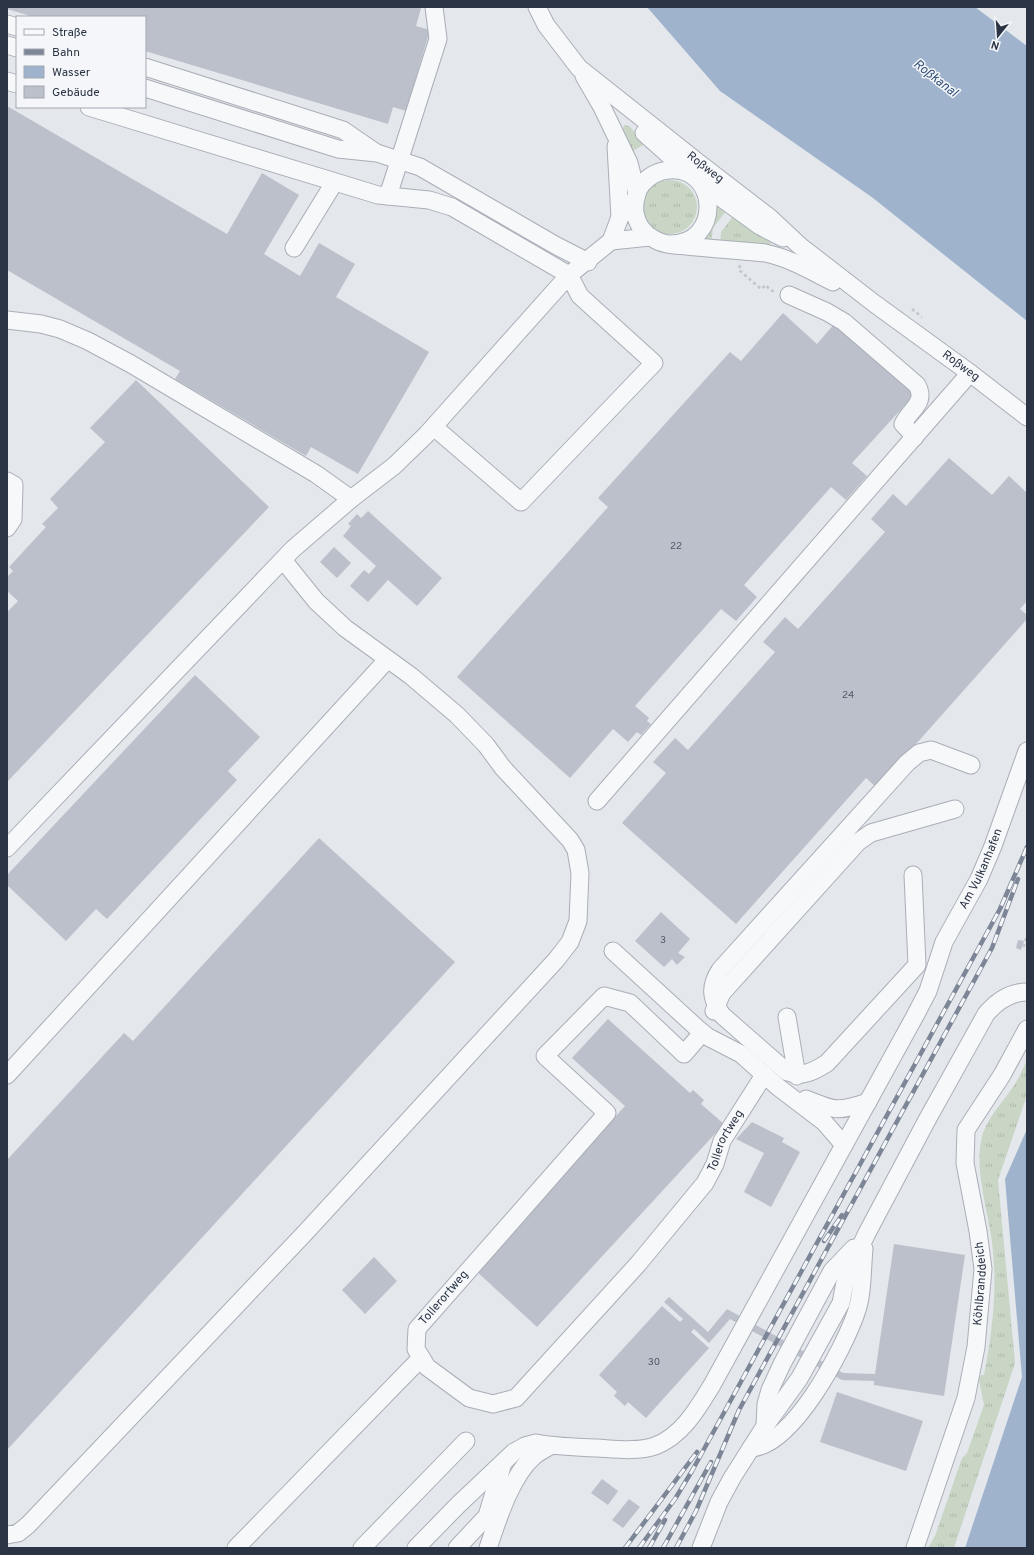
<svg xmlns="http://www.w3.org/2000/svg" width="1034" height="1555" viewBox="0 0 1034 1555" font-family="Overpass,sans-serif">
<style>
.grass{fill:url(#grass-tufts)}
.water{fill:#9fb4cc}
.building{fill:#bbc0ca}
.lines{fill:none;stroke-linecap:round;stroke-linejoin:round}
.minor-casing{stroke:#a9aeb7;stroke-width:19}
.path{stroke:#c2c5cb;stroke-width:2.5;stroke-dasharray:3 3;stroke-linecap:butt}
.minor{stroke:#f7f8fa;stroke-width:17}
.rail-casing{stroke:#7d8696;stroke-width:4.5}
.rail{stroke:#f4f6f9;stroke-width:3;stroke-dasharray:9;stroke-linecap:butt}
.labels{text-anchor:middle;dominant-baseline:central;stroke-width:3;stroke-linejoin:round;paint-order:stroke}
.number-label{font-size:10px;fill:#4f5766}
.street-label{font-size:12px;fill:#2b3445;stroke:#f4f6f9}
.water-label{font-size:13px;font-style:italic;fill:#34527a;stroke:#f4f6f9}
</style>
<defs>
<pattern id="grass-tufts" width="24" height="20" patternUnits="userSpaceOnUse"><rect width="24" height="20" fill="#c9d6c5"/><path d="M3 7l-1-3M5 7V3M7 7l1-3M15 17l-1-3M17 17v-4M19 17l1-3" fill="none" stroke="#adb8ab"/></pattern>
</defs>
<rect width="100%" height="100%" fill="#e4e7ec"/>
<g class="grass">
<polygon points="624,125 629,126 646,143 633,151 623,129"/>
<circle cx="670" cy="207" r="27"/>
<polygon points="716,202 727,210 713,228 711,244 702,240"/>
<polygon points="734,215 771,241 770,246 720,245 721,232"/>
<path d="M1027,1060V1095L998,1180L1015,1363L954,1548H928L935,1536L962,1458L967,1453L984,1405L979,1380L981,1375H984C992,1335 997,1292 993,1251C990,1214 972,1169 983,1133C990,1113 1007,1098 1018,1079C1021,1073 1024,1066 1027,1060Z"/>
</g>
<g class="water">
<polygon points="647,7 975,7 1027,46 1027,321 873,198 720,91"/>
<polygon points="1027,1129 1027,1548 965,1548 1022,1377 1005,1179"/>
</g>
<g class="building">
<polygon points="7,7 417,7 421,8 416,26 430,30 406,111 393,107 388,124 145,51 145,17 34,17 7,9"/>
<polygon points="7,106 227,234 262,173 299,195 264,254 300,276 319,243 355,264 336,297 429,352 358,474 311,447 306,456 175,379 180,371 7,270"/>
<polygon points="783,313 817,344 835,323 915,394 852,463 867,476 846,500 831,487 744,585 757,597 736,621 721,609 635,706 649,718 647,721 651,724 641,735 637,732 628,742 613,729 570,778 457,677 608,507 598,498 730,352 741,361"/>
<polygon points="136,380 269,507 7,782 7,612 18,601 7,591 7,577 13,571 9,567 46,527 42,524 58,508 50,499 105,442 90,428"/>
<polygon points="949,458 992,495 1009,476 1027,493 1027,601 1020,609 1027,615 1027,619 877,788 866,778 736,924 622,823 666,773 653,762 675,738 688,750 775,652 763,642 785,617 798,629 885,532 871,519 893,494 906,506"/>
<polygon points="368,511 442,578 417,606 388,580 368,602 350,586 364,570 369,574 376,566 343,536 351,526 348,524 357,514 361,518"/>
<polygon points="334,547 351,563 337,578 320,562"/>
<polygon points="195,675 260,737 228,771 237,780 107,919 96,909 66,941 7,885 7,875"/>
<polygon points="319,838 455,962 7,1450 7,1160 124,1033 133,1041"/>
<polygon points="661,912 690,939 678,953 685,957 677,965 672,959 664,967 635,941"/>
<polygon points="1018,940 1024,941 1021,950 1016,948"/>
<polygon points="608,1019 690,1093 693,1090 704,1100 701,1104 724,1124 537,1327 475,1270 625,1106 572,1058"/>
<polygon points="752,1122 784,1138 782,1142 800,1152 771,1207 744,1192 764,1153 736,1139"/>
<polygon points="894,1244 965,1255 944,1396 874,1385 874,1381 842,1380 730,1319 709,1343 694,1329 691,1332 709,1348 646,1418 628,1402 625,1406 614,1396 617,1392 599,1375 662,1306 680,1322 683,1319 664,1302 669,1297 708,1332 727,1309 843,1373 875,1374"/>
<polygon points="374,1257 397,1281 365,1314 342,1290"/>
<polygon points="837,1392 923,1421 906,1471 820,1442"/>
<polygon points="602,1479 618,1491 608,1505 591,1493"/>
<polygon points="629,1499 640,1507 623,1528 612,1520"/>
</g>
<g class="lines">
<defs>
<g id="minor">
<path id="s1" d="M537,7L546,25L579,68L700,164L769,217L800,246L875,304L970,373L1027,417"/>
<polyline points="7,24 17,27"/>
<polyline points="7,45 17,48"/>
<polyline points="145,67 343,130 375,152"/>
<polyline points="584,76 602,107 629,163 637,194"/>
<polyline points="7,81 17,84"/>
<polyline points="145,88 338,149 377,153 420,167 555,245 588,262"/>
<polyline points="89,107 378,195 429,200 452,207 569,275 580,296 654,363 521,502 434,427"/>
<polyline points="644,133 690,174"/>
<polyline points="616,146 620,217"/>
<polyline points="702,184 760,226 783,238"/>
<polyline points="388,196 438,39 434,7"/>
<polyline points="611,241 650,237"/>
<path d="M669,244C723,245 719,166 669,170C658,171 649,176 642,184C636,192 634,203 635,213C637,224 644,234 654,239C663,245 676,245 686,246C713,249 739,250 765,253C790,258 811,271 833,282"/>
<polyline points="294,248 334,183"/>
<path d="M789,295L827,312L844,322L917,385C927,403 910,409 903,424L915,437"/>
<polyline points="7,320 41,324 60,329 88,341 131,364 316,474 351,499"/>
<polyline points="7,481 14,485 13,519 7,528"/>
<polyline points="597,801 970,373"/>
<polyline points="7,848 293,549 351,499 394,466 427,434 569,275 611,241 620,217 636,198"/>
<path d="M913,875L917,965L827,1063C813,1072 803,1077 787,1072L722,1015C711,999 709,987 720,970L907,763L919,753L931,750L971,765"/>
<polyline points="613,951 697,1028 708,1037 741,1054 778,1087 824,1122 844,1145"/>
<polyline points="714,1011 722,993 858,842 871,833 955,809"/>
<polyline points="787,1017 797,1076"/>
<path id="s2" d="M702,1033L684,1054L630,1003L604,996L545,1056L607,1113L417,1329L416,1349L427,1367L469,1398L493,1404L516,1398L638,1264L705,1183L715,1164L722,1141L764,1075"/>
<polyline points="7,1075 387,660"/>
<path d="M806,1099C835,1111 838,1112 868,1102"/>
<polyline points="765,1426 766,1404 770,1390 782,1364 832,1271 854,1248"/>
<path d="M751,1448C793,1446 843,1350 856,1313C863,1294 862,1269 864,1249"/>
<polyline points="7,1535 18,1533 28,1525 304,1234 556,960 570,942 578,921 580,873 576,850 570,840 503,768 486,745 457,715 411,676 345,628 316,601 283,560"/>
<polyline points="236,1548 421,1358"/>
<polyline points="362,1548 466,1441"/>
<path id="s3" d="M416,1548L458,1505L514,1452L525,1446L536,1443C557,1447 577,1447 597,1448C615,1449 637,1452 655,1446C682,1436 698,1408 712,1385L915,1016L928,991L944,942L979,879L993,846L1027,751"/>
<polyline points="457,1548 487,1516 503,1463"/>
<path d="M488,1548C498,1519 511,1476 534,1456C539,1452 545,1449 550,1446"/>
<path d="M701,1548L719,1502L732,1478L765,1426L799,1379L841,1303L846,1277L867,1233L927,1120L986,1014C997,1001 1010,992 1027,992"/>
<path id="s4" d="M915,1548L966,1398L976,1347L983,1269L978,1231L965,1163L966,1130L1002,1075L1027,1029"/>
</g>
</defs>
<use href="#minor" class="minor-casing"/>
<g class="path">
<polyline points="740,265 739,270 761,289 766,285 770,290 776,292"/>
<polyline points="912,309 922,317"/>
<polyline points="1023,946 1024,946 1027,935"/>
</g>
<use href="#minor" class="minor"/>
<defs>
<g id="rail">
<polyline points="824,1241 842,1215"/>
<polyline points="625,1548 697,1452"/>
<polyline points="639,1548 675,1499 692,1471 1000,909 1027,847"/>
<polyline points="649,1548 665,1520"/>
<polyline points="663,1548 711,1462"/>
<polyline points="676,1548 696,1511 739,1410 992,948 1018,879"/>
</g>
</defs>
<use href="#rail" class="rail-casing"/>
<use href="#rail" class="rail"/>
</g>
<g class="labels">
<g class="number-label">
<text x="676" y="546">22</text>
<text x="848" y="695">24</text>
<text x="663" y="940">3</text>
<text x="654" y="1362">30</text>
</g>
<g class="street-label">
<text stroke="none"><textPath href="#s1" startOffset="235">Roßweg</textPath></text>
<text stroke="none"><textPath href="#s1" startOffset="559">Roßweg</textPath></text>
<text stroke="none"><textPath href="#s3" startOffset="949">Am Vulkanhafen</textPath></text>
<text stroke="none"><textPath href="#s2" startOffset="1060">Tollerortweg</textPath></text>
<text stroke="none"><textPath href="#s4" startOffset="274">Köhlbranddeich</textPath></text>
<text transform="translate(444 1298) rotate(-49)">Tollerortweg</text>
</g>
<g class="water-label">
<text transform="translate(935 79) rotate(38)">Roßkanal</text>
</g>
</g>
<rect width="1034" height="1555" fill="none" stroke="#2b3445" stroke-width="16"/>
<rect x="16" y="16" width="130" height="92" fill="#f4f6f9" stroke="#a4a8b1"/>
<rect x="24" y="29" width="20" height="6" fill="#f7f8fa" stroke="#a4a8b1"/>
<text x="52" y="36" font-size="12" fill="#2b3445">Straße</text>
<rect x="24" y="49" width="20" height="6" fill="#7d8696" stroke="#a4a8b1"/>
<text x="52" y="56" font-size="12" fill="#2b3445">Bahn</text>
<rect x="24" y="66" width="20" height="12" fill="#9fb4cc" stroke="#a4a8b1"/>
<text x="52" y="76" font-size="12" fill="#2b3445">Wasser</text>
<rect x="24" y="86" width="20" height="12" fill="#bbc0ca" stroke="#a4a8b1"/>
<text x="52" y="96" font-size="12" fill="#2b3445">Gebäude</text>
<g transform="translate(998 36) rotate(197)" stroke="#f4f6f9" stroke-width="3" paint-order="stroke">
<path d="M0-3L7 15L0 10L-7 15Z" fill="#2b3445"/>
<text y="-6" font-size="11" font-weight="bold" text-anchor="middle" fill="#2b3445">N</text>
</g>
</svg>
